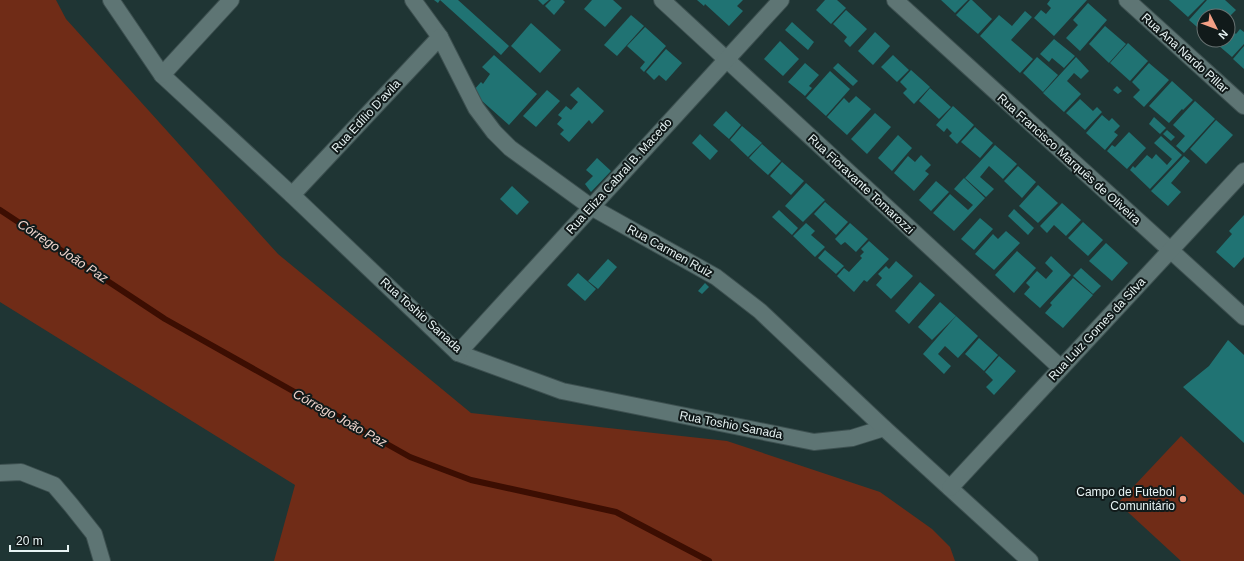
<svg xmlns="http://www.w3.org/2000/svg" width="1244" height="561" viewBox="0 0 1244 561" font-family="Helvetica,sans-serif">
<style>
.green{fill:#702c17}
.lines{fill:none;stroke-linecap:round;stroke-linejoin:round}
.stream{stroke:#3c0e02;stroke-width:6}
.building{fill:#207373}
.minor-casing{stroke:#3d5050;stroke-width:18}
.minor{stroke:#5e7574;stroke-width:16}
.poi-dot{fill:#f39f85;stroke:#111a1a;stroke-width:1.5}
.labels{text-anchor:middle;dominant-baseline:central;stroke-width:4;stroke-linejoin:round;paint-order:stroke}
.street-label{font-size:12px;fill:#e8f4f4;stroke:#111a1a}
.poi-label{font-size:12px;fill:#e8f4f4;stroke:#111a1a;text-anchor:end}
.water-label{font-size:13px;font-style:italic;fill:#f1d6ce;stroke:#111a1a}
</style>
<rect width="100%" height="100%" fill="#1f3534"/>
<g class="green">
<polygon points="0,0 56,0 66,19 278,254 471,413 727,441 880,492 932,529 950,547 955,561 274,561 295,485 0,302"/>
<polygon points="1181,436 1244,495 1244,561 1181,561 1118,503"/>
</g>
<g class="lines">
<polyline class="stream" points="0,210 165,319 410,457 471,480 616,512 709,561"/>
</g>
<g class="building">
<polygon points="434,0 458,0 509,46 501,55 440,0 438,3"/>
<polygon points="538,0 549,0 543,5"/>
<polygon points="551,0 563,0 565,2 554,15 545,6"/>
<polygon points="592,0 613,0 622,8 605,27 584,9"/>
<polygon points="697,0 743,0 737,6 743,11 729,26 705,4 704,6"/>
<polygon points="825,0 837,0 846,8 831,24 816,10"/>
<polygon points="941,0 968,0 955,13"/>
<polygon points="970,0 972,0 992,19 978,34 956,15"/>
<polygon points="1050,0 1087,0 1054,36 1034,18 1041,10 1046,14 1051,8 1047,4"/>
<polygon points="1169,0 1205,0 1188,17"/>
<polygon points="1207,0 1225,0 1236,10 1228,18 1228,16 1204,16 1204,33 1189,20"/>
<polygon points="1088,3 1107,20 1080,51 1066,38 1078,25 1073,20"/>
<polygon points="846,10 867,29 850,47 844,41 847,37 833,24"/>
<polygon points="1025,11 1032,17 1011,40 1033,59 1020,73 980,36 999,15 1012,26"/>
<polygon points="631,15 644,26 617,56 604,45"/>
<polygon points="792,22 814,42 808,50 785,30"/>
<polygon points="531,23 561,50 540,73 511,46"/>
<polygon points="1105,26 1126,44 1109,63 1089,44"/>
<polygon points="645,27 666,46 644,72 640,68 645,62 627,46"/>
<polygon points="1228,27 1236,34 1240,29 1244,32 1244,44 1232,57 1212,40 1228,40"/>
<polygon points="875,32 890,46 873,65 858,51"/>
<polygon points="1054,39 1075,56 1064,68 1052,58 1049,62 1040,54"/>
<polygon points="780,41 799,59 783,76 764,59"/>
<polygon points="1128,43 1148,61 1130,81 1110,63"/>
<polygon points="1244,46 1244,69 1233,59"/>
<polygon points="666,49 682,63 666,81 659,75 654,80 646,72"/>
<polygon points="494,55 537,94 509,125 472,92 481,82 483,84 490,74 482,67"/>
<polygon points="893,55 909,70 897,82 881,67"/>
<polygon points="1037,57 1058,75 1043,92 1023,73"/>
<polygon points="1076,57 1089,71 1081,79 1074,73 1067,81 1081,94 1064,112 1043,93"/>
<polygon points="805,63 819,75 809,86 812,88 805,96 788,82"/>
<polygon points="838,63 858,81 853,86 833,68"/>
<polygon points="1149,63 1169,80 1144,107 1133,97 1140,90 1132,82"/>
<polygon points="911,70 930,87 914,104 903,93 907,89 900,82"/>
<polygon points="830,71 850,89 826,116 806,98"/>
<polygon points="1172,81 1193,100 1183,110 1182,109 1169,123 1149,106"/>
<polygon points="1117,86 1122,91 1118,94 1113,90"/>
<polygon points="578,87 604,111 592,124 589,120 569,142 560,134 564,130 557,124 562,118 558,115 566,106 571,110 578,102 570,95"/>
<polygon points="930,88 951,107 939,119 919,101"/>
<polygon points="547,90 560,101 536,127 523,116"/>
<polygon points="856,96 871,109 847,135 827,117 844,98 849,103"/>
<polygon points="1080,99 1093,111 1097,107 1102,112 1085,130 1066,113"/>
<polygon points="1195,101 1215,119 1184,153 1176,146 1185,136 1173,125"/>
<polygon points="953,106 974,125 957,144 949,136 952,133 947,128 944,132 936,125"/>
<polygon points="726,111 741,125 729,139 713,125"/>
<polygon points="875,113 891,127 867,154 851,139"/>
<polygon points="1102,115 1109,121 1112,118 1120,126 1114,132 1118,135 1105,150 1086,133"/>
<polygon points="1154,117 1166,128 1160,134 1149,124"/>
<polygon points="1216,120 1233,135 1206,164 1190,149"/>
<polygon points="742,126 762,143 748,157 730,140"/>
<polygon points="975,127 993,143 980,158 961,142"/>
<polygon points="1167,130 1175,137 1171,141 1163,134"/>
<polygon points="1129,132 1146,148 1127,169 1107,151 1112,145 1115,147"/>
<polygon points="700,134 718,151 710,160 692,143"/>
<polygon points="898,135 912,148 892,171 878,158"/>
<polygon points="1161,136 1182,155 1150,189 1130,170 1133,166 1135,168 1147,155 1152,159 1156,154 1167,165 1172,159 1154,143"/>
<polygon points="762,144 781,161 768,175 749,158"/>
<polygon points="995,145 1017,164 1003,179 989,166 980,177 994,189 986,197 965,178"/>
<polygon points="921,155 931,165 925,171 929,174 914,191 894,173 908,156 915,162"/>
<polygon points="1184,156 1190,161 1171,183 1181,192 1168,206 1151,191"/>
<polygon points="597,158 611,171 591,192 585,184 593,176 586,170"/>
<polygon points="782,162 804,181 791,195 770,176"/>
<polygon points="1018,166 1036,182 1022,198 1004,181"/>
<polygon points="964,178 985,198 954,231 933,213 950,194 968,210 973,205 954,189"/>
<polygon points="936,181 949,192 931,211 919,200"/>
<polygon points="806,183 825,200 803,222 785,206"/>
<polygon points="1038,185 1058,203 1038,223 1019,206"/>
<polygon points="512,186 529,202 517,215 500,199"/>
<polygon points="825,202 848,222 836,235 814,214"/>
<polygon points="1062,203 1081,220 1066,236 1054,225 1047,233 1040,226"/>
<polygon points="1014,209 1034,228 1028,235 1008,216"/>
<polygon points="779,210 798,228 792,235 772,217"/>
<polygon points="1244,215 1244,257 1234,268 1216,252 1232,234 1229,231"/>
<polygon points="980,218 993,229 974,250 961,239"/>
<polygon points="1083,222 1103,240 1088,256 1068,238"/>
<polygon points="806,223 815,231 811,235 825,247 815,257 793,236"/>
<polygon points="850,223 868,239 856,252 845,242 841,245 835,239"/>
<polygon points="1006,231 1020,243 994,270 975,254 993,234 998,239"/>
<polygon points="869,241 889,259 867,282 864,280 854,292 837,276 844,268 849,272 862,258 860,256 864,252 861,249"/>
<polygon points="1106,243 1128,263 1112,281 1089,261"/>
<polygon points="825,250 844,266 836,274 818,258"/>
<polygon points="1017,251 1036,268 1014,293 995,275"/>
<polygon points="1051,256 1071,275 1040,308 1024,294 1030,287 1026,283 1037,271 1046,279 1053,271 1045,263"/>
<polygon points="608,259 617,267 598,289 588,281"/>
<polygon points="896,261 913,276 891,299 876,285 882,278 878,274 886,266 889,269"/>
<polygon points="1081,268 1101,286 1093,294 1073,276"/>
<polygon points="578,273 596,289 585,301 567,285"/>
<polygon points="1073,278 1093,295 1063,328 1045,313 1052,305 1050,303"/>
<polygon points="920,282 935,295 909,324 895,311"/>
<polygon points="705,283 709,287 702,294 698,291"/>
<polygon points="940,302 956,316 932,340 918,327"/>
<polygon points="956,316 978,336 958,358 945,346 938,354 951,366 944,374 923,354"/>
<polygon points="979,338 998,355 984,371 965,354"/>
<polygon points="1228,340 1244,355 1244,443 1183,387 1209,366"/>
<polygon points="999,356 1016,371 994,395 986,387 993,380 985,372"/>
</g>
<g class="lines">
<defs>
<g id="minor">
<polyline points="111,0 162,75 292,195 458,353 562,391 814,442 852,438 884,428"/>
<polyline points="413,0 440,37 476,108 494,132 510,148 591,207 716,277 760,311 884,428 1030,561"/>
<polyline points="662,0 1061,368"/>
<polyline points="895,0 1244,317"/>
<polyline points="1127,0 1244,106"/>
<polyline points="162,75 231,0"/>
<polyline points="292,195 440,37"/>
<polyline points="458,353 781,0"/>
<polyline points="0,473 21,472 54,485 71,505 94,534 102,561"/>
<polyline points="950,488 1244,171"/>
</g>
</defs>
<use href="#minor" class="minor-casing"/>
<use href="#minor" class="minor"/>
</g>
<circle class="poi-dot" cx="1183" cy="499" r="4"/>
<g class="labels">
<g class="street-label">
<text transform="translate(1185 53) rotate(42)">Rua Ana Nardo Pillar</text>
<text transform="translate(366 116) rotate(-47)">Rua Edílio D'avila</text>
<text transform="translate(1069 159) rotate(42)">Rua Francisco Marquês de Oliveira</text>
<text transform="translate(619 176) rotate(-48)">Rua Eliza Cabral B. Macedo</text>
<text transform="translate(861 184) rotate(43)">Rua Fioravante Tomarozzi</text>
<text transform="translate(670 251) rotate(29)">Rua Carmen Ruiz</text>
<text transform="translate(421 315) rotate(42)">Rua Toshio Sanada</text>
<text transform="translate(1097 329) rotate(-47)">Rua Luiz Gomes da Silva</text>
<text transform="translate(731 425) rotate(11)">Rua Toshio Sanada</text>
</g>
<g class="poi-label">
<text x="1175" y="492">Campo de Futebol<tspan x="1175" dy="14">Comunitário</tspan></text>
</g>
<g class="water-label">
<text transform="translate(63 251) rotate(33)">Córrego João Paz</text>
<text transform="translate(340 418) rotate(29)">Córrego João Paz</text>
</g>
</g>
<g transform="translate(1216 28) rotate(132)"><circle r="19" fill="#111a1a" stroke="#677171"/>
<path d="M0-3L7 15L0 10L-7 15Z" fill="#f39f85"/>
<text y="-6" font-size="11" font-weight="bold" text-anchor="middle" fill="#e8f4f4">N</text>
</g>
<path d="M10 545v6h58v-6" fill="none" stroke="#e8f4f4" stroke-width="2"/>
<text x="16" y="545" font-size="12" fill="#e8f4f4" stroke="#111a1a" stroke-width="3" paint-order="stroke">20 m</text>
</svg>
